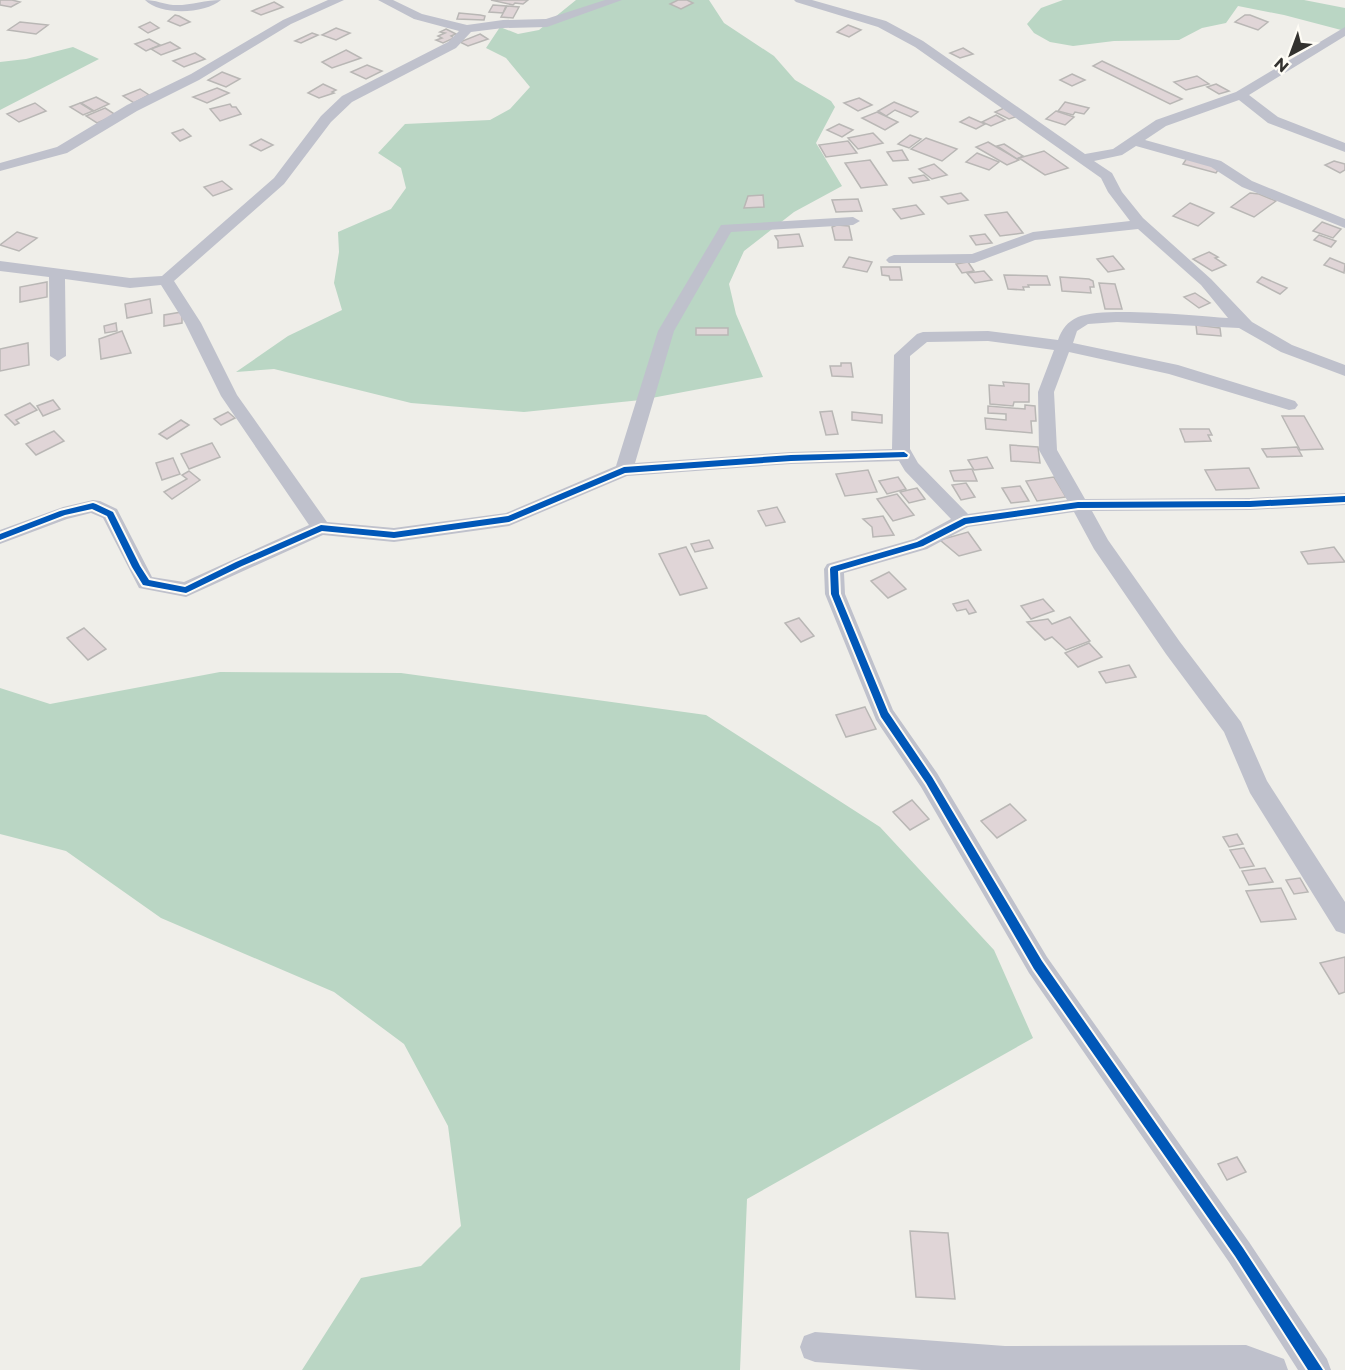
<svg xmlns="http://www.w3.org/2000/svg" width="1345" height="1370" viewBox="0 0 1345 1370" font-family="Montserrat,sans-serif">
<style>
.forest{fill:#bad6c4}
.building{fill:#e0d5d7;stroke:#b9b7b5;stroke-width:1.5}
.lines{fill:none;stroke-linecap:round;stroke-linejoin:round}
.minor{fill:#bfc1cc;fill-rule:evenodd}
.cycleway-casing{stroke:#fefcf5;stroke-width:4}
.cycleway{fill:#0057b8;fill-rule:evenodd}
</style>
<rect width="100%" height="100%" fill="#efeee9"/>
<g class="forest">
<polygon points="576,0 709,0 724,23 774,56 795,80 831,101 835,107 816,143 842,186 794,212 744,251 729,284 736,314 763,377 641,400 524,412 411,403 274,369 236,372 288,336 342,310 334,283 339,252 338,232 391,209 406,188 401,168 378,153 405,124 490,120 510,109 530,87 506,58 486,48 500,27 518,34 539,30"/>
<polygon points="1063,0 1304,0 1345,8 1345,31 1284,15 1238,6 1226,23 1202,28 1179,40 1114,41 1073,46 1050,42 1034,33 1027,24 1041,8"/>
<polygon points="73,47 99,59 0,110 0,62 26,59"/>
<polygon points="220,672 401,673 706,715 880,827 994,950 1033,1038 747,1199 740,1370 302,1370 361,1278 421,1266 461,1226 448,1126 404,1044 334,992 161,918 66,851 0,834 0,688 50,704"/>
</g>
<g class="building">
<polygon points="0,0 12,0 20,2 11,7 0,5"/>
<polygon points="491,0 528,0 523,4 515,3 513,5"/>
<polygon points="678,0 687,0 693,3 681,9 670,4"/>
<polygon points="274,2 283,7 261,15 252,11"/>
<polygon points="493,5 506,6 503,13 489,12"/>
<polygon points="507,6 519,7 513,18 501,17"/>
<polygon points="459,13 480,15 485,16 484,20 457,19"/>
<polygon points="175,15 179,16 190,22 180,26 168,21"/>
<polygon points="1245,15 1250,15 1268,22 1258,30 1235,22"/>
<polygon points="20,22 48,25 36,34 8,30"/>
<polygon points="150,22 159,28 148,33 139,27"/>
<polygon points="848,25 861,30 849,37 837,32"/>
<polygon points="336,28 350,33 336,40 322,35"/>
<polygon points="446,29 456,34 451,36 454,38 443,43 436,40 442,38 438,36 445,33 440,32"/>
<polygon points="312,33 318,35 301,43 295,41"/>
<polygon points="480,34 488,39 468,46 460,42"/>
<polygon points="149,39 160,45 146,51 135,44"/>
<polygon points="170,42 180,48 161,55 151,49"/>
<polygon points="963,48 973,54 960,58 950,53"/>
<polygon points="346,50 361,58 332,68 322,62"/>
<polygon points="195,53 205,59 184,67 173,61"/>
<polygon points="1102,61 1182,99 1170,104 1093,66"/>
<polygon points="367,65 382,71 366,79 351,72"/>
<polygon points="222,72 240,79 226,87 208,80"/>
<polygon points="1072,74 1085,80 1072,86 1060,80"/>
<polygon points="1197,76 1209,84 1186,90 1174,82"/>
<polygon points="323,84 336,90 332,92 334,93 319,98 308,93"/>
<polygon points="1216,84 1229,91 1219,94 1207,87"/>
<polygon points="217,88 229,93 207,103 193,97"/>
<polygon points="140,89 149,95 134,103 123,96"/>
<polygon points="96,97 109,104 94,111 81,103"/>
<polygon points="859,98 872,105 858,111 844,103"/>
<polygon points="894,102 918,112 911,117 895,110 886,116 878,111"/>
<polygon points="1065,102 1089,108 1084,114 1075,112 1073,115 1058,111"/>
<polygon points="35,103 46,111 19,122 7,114"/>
<polygon points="80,103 93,111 83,115 70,107"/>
<polygon points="230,104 232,107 236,107 241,114 220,121 210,109"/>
<polygon points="105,108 116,115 97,123 86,116"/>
<polygon points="1004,108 1018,116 1009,119 995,112"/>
<polygon points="1056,111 1074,117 1065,125 1046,119"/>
<polygon points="877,112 898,122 885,130 862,118"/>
<polygon points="996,115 1005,120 991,126 982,122"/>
<polygon points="969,117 985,124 976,129 960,122"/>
<polygon points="839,124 853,130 842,137 827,130"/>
<polygon points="183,129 191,136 180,141 172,133"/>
<polygon points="873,133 883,143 858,149 848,138"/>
<polygon points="910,135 921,139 909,148 898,144"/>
<polygon points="926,138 957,149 942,161 911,149"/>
<polygon points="261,139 273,145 261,151 250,145"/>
<polygon points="848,141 857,153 826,157 819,145"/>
<polygon points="988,142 1019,160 1007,165 976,147"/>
<polygon points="1004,144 1023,156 1017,159 997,146"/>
<polygon points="902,150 908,160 893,161 887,152"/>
<polygon points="1044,151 1068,168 1045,175 1019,158"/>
<polygon points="977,153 999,162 989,170 966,162"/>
<polygon points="1187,158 1220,167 1216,173 1183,164"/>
<polygon points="870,160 887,185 861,188 845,163"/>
<polygon points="1334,161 1345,164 1345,170 1340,173 1325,165"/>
<polygon points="934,164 947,175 932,179 919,169"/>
<polygon points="924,175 929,180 913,183 909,178"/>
<polygon points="222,181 232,189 213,196 204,187"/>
<polygon points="961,193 968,200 948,204 941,197"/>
<polygon points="1250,193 1259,194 1276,201 1254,217 1231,207"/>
<polygon points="763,195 764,207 744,208 748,196"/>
<polygon points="858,199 862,211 836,212 832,200"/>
<polygon points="1190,203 1214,213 1198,226 1173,216"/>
<polygon points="916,205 924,214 901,219 893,209"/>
<polygon points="1007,212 1023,233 1000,236 985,215"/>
<polygon points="1322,222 1341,229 1333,238 1313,231"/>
<polygon points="837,225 849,226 852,240 835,240 832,227"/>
<polygon points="17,232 37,238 19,251 0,245"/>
<polygon points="799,234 803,246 778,248 778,241 775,236"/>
<polygon points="985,234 992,243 976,245 970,236"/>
<polygon points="1319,235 1336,241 1331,247 1314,240"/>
<polygon points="1209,252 1218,257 1215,258 1226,265 1212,271 1193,259"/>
<polygon points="1113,256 1124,269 1108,272 1097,259"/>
<polygon points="849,257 872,262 867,272 843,267"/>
<polygon points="1330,258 1345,264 1344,273 1324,265"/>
<polygon points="968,262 974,271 962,273 956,264"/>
<polygon points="881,267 900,267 902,280 890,280 889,276 882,275"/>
<polygon points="984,271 992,280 975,283 967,273"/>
<polygon points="1004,275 1047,276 1050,285 1028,285 1029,287 1023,287 1024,290 1008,289"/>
<polygon points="1060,277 1089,279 1093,281 1094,287 1090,287 1091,293 1062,291"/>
<polygon points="1262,277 1287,288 1280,294 1257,282"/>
<polygon points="47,282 47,297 20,302 20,287"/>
<polygon points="1099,283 1115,284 1122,309 1105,309"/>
<polygon points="1195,293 1210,303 1199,308 1184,297"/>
<polygon points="150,299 152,313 127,318 125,304"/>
<polygon points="182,312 182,323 164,326 164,315"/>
<polygon points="116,323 117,331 105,333 104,326"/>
<polygon points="1196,325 1220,328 1221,336 1197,334"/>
<rect x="696" y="328" width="32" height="7"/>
<polygon points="122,331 131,353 101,359 99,339"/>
<polygon points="28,343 29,365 0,371 0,349"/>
<polygon points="841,363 851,363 853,377 832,376 830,366 841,366"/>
<polygon points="1003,382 1029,384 1029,402 1014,402 1013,406 990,404 989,385 1004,386"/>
<polygon points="53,400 60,409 43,416 37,406"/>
<polygon points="30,403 37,410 16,420 19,423 15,425 5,415"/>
<polygon points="1025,405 1035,406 1036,421 1031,421 1032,433 986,429 985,418 1006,420 1006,414 988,413 988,406 1025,409"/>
<polygon points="832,411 838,434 826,435 820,412"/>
<polygon points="228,412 235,418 221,425 214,419"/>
<polygon points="852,412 882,415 882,423 852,420"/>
<polygon points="1282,416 1304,416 1323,449 1300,450"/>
<polygon points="181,420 189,425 167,439 159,434"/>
<polygon points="1180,429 1209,429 1212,435 1208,435 1211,441 1185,442"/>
<polygon points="54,431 64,441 36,455 26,444"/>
<polygon points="212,443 220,457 189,469 181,454"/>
<polygon points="1010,445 1038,447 1040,463 1011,461"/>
<polygon points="1297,447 1302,456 1267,457 1262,449"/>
<polygon points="987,457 993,468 974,470 968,460"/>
<polygon points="173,458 180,474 162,480 156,463"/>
<polygon points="1249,468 1259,488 1216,490 1205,470"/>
<polygon points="972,469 977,481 954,481 950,471"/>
<polygon points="868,470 877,492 845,496 836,474"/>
<polygon points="189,471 200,480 172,499 164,492 187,479 182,475"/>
<polygon points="898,477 906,489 887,494 879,481"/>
<polygon points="1054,477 1066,497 1037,501 1026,481"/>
<polygon points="966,483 975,497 961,500 952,485"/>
<polygon points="1020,486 1029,501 1011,503 1002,488"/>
<polygon points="917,488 925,499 909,503 900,492"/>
<polygon points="897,494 914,515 893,521 877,499"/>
<polygon points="777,507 785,522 766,526 758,511"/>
<polygon points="883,516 894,535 873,537 872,527 863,519"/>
<polygon points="968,532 981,550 959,556 940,540"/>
<polygon points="709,540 713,548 695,552 691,544"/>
<polygon points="686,547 707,588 680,595 659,554"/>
<polygon points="1334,547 1345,562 1308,564 1301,552"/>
<polygon points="889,572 906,589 888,598 871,581"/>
<polygon points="1043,599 1054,611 1031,619 1021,606"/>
<polygon points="968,600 976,612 969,614 966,609 957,611 953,604"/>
<polygon points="1070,617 1090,641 1066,650 1052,637 1045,640 1027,622 1048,619 1052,624"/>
<polygon points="799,618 814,636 801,642 785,623"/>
<polygon points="84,628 106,649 88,660 67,638"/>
<polygon points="1089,643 1102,657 1078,667 1065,653"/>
<polygon points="1129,665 1136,677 1106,683 1099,672"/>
<polygon points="865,707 876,729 846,737 836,715"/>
<polygon points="912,800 929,819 910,830 893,812"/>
<polygon points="1010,804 1026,820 997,838 981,821"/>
<polygon points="1237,834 1243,844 1229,847 1223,837"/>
<polygon points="1244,848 1254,866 1240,868 1230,850"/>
<polygon points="1265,868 1273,882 1249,885 1242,871"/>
<polygon points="1300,878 1308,892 1294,894 1286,880"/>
<polygon points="1281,888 1296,919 1261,922 1246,891"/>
<polygon points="1345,957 1345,992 1339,994 1320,963"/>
<polygon points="1237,1157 1246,1172 1227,1180 1218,1164"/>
<polygon points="910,1231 948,1233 955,1299 916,1297"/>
</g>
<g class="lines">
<g class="minor">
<path d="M145,0C156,0 163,4 173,5C189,6 205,0 221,0C205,14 161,16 145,0Z"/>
<polygon points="328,0 344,0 291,24 199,80 137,111 67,153 0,171 0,163 57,147 127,105 191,74 283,20"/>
<path d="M378,0H393L422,14L467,25L503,20L546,19L605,0H622L547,27L503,28L471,32L456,48L352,102L331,122L284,184L174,281L201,323L237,395L327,522L394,528L506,513L616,466L658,331L721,225L853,217L860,221L853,225L731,232L674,331L635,463L791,452L892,449L894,355L917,334L923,332L988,331L1058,340C1062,329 1067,322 1078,317C1104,306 1197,316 1228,318L1201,285L1138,229L1035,240L974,263H889L886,260L889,257L894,255L972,254L1033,232L1130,221L1108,192L1101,178L915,47L878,27L796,2L794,0H812L886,21L923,41L1085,154L1113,149L1156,120L1236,92L1345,27V36L1249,95L1278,117L1345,143V152L1268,123L1239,100L1166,126L1145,140L1221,161L1252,181L1345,219V228L1242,187L1211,167L1136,146L1122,155L1094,161L1112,173L1122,192L1143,218L1211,279L1252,322L1292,345L1345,365V376L1281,352L1239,328L1117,322L1088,324L1077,331L1073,343L1178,365L1295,401L1298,405L1295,409L1289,410L1169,374L1069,352L1054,392L1057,450L1085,499L1250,498L1345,493V505L1250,510L1092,511L1108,540L1180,642L1241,722L1267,781L1345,902V934L1336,931L1250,793L1224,732L1166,654L1094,549L1074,512L968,527L927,549L844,573L845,594L893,710L937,773L1047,957L1249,1242L1327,1359L1331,1370H1298L1229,1262L1029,973L921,787L876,720L825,594L824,569L827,564L914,539L951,519L905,471L899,461L791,464L627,476L509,526L394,542L323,535L186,597L139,588L103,518L91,513L67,519L0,544V530L63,507L93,500L100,501L117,509L152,577L184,582L309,525L221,396L185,323L161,285L130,288L65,279L66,356L58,361L50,356L49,277L0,271V261L130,278L162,276L274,178L321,116L342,96L448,42L459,31L414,19ZM988,341L1054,350L1038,392L1039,450L1067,500L968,514L918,463L910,449V356L927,342Z"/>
<polygon points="815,1332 1005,1346 1246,1345 1284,1359 1288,1370 921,1370 815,1362 804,1358 800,1347 804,1336"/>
</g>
<defs>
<g id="cycleway">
<polygon points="904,452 908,455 907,457 791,461 625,473 509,522 394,538 322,531 242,566 186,593 143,585 132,567 107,516 92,509 65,515 0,540 0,534 60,511 93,503 96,504 113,512 140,566 149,580 185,587 236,562 321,525 394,532 508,516 624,467 791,455"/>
<polygon points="1345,496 1345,502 1250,507 1078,508 966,524 923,546 838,571 839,594 888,712 932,777 1042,961 1243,1248 1323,1370 1308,1370 1235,1256 1034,969 926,783 881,717 831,594 830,569 831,567 917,542 964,518 1078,502 1250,501"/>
</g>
</defs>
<use href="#cycleway" class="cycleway-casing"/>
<use href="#cycleway" class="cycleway"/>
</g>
<g transform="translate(1291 54) rotate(221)" stroke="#fefcf5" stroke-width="4.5" paint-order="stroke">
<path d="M0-4.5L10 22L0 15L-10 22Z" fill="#33322f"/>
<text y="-9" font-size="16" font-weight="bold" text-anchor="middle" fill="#33322f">N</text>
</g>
</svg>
